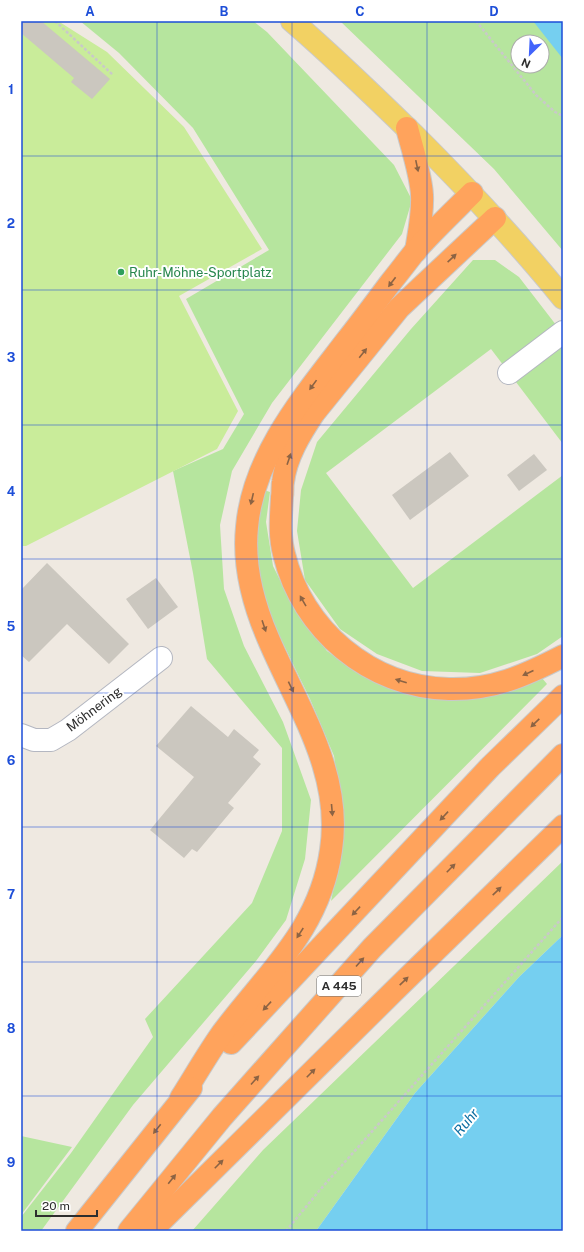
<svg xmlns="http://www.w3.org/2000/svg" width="584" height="1252" viewBox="0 0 584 1252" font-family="'Public Sans',sans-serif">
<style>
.green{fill:#b6e59e;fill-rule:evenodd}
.pitch{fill:#c9ec9a}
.water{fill:#75cff0}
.building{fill:#cbc7bf}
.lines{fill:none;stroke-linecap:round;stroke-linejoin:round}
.minor-casing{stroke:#b4b7c1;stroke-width:24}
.major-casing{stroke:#c9c9c9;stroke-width:24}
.highway-casing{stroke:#c9c9c9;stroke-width:24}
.path{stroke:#c9c9c9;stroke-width:2.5;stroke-dasharray:3 2;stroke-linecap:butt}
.minor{stroke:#fff;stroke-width:22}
.major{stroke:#f2d163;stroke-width:22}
.highway{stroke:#ffa35c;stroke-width:22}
.oneway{fill:#8c6343}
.grid{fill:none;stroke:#1d4ed8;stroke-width:1;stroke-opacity:0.55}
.leisure-dot{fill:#2e9e5b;stroke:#fff;stroke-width:1.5}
.labels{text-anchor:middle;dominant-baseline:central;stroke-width:4;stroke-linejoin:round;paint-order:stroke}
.shield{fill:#fff;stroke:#6d6d6d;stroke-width:1}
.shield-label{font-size:12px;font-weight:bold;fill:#2e2e2e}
.leisure-label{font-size:13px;fill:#27864d;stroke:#fff;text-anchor:start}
.street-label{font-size:13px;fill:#2e2e2e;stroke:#fff}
.water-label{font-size:14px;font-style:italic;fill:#0d6fa3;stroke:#fff}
.neatline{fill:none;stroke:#1d4ed8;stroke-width:1.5}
.grid-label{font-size:13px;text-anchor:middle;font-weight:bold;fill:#1d4ed8}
</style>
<rect width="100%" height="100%" fill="#efe9e1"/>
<g class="green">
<polygon points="80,21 253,21 267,32 394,165 412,200 402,234 272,403 232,471 220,525 224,589 244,646 283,722 311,800 305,859 286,920 256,961 133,1105 41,1231 21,1231 21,1217 71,1153 153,1037 145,1019 252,903 282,831 282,748 207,659 193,573 173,471 223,449 244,414 186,299 269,250 193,128 119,53"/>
<path d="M340,21H563V251L494,169ZM518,42H542V66H518Z"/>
<polygon points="473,260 495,260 519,277 563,334 563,444 491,349 326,473 413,588 563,475 563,636 537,654 480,673 422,671 377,654 340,629 305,580 297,531 301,490 317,442 411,329"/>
<polygon points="264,490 270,492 266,522 273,566 292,604 327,651 364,677 414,696 459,700 505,693 542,678 547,684 331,901 340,857 343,817 334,756 310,699 275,627 256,571 256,529"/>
<polygon points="563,861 563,935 519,977 415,1093 316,1231 192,1231 263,1150"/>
<polygon points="21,1136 72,1147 21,1215"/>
</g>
<polygon class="pitch" points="21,21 58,21 107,52 184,127 262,249 179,296 238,411 217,449 26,546 21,546"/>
<g class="water">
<polygon points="533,21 563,21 563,59"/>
<polygon points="563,935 563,1231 316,1231 415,1093 519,977"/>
</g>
<g class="building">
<polygon points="21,21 41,21 110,79 92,99 71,82 74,78 21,33"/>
<polygon points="450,452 469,476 410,520 392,495"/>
<polygon points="534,454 547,470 519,491 507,475"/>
<polygon points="47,563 129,644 109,664 67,624 29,662 21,655 21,590"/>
<polygon points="156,578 178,607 148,629 126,599"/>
<polygon points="191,706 228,737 234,729 259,750 253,757 261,764 228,803 234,808 197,852 192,849 184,858 150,830 194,777 156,746"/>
</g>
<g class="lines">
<defs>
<g id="minor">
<polyline points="509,373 563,332"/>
<polyline points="21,735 34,740 51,740 68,730 161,658"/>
</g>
<path id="major" d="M292,21C334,57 374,96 414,135C467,188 516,240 563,298"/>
<g id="highway">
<path d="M407,128C412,148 421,175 422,195C423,214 419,232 416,251"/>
<path d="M495,218L399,308L314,413C300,434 286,457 283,482C282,486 283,492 282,497C281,516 279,535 284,554C302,630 370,687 449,689C493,690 524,676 563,656"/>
<polyline points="231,1043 490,767 563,696"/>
<path d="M181,1098C195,1076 208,1053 223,1032C268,972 320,929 331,850C343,772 297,707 268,638C253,603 243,565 247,527C253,455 305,395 347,340C362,321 376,302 391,282C400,271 408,260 417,249C434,230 453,212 472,193"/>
<polyline points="77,1231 191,1088"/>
<polyline points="129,1231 222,1117 372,948 563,755"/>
<polyline points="151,1231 393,992 563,826"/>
</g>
</defs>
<use href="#minor" class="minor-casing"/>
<use href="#major" class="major-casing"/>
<use href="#highway" class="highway-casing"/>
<g class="path">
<polyline points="55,21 113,75"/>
<polyline points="476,21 536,95 555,112 563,116"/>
<polyline points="286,1231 319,1191 563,917"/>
</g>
<use href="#minor" class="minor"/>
<use href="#major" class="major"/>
<use href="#highway" class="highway"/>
</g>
<defs><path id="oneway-solid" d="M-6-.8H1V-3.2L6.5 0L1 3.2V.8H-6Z"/></defs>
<g class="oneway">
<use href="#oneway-solid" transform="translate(417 166) rotate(78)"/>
<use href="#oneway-solid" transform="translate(452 258) rotate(-43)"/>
<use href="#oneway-solid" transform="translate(392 282) rotate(127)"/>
<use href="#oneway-solid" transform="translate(363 353) rotate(-51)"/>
<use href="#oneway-solid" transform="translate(313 385) rotate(126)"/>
<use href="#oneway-solid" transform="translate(289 459) rotate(-71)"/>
<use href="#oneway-solid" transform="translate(252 499) rotate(103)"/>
<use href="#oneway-solid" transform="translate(303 601) rotate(-120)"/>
<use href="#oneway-solid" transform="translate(264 626) rotate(71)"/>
<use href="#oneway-solid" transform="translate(528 673) rotate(156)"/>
<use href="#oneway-solid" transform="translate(401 681) rotate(-163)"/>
<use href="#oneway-solid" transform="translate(291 687) rotate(64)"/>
<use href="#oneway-solid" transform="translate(535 723) rotate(136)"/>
<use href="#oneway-solid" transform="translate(332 810) rotate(85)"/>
<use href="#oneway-solid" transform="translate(444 816) rotate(133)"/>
<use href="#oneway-solid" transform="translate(451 868) rotate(-45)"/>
<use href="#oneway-solid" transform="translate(497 891) rotate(-44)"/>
<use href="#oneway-solid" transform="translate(356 911) rotate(133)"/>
<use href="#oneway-solid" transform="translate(300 933) rotate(123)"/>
<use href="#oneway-solid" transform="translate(360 962) rotate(-48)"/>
<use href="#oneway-solid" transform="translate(404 981) rotate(-44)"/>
<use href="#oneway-solid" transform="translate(267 1006) rotate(133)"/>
<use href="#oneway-solid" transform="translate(311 1073) rotate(-45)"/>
<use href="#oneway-solid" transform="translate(255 1080) rotate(-48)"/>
<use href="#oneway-solid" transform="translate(157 1129) rotate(128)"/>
<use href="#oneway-solid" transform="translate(219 1164) rotate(-45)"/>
<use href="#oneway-solid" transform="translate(172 1179) rotate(-51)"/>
</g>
<path class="grid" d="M157,21V1231M292,21V1231M427,21V1231M21,156H563M21,290H563M21,425H563M21,559H563M21,693H563M21,827H563M21,962H563M21,1096H563"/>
<circle class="leisure-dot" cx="121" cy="272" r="4"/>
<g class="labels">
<rect class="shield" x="317" y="976" width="44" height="20" rx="3"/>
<g class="shield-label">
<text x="339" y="986">A 445</text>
</g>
<g class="leisure-label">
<text x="129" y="272">Ruhr-Möhne-Sportplatz</text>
</g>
<g class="street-label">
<text transform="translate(94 709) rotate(-37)">Möhnering</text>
</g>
<g class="water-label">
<text transform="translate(466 1122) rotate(-50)">Ruhr</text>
</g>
</g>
<rect width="584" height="1252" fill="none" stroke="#ffffff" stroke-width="44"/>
<g transform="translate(530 54) rotate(204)"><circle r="19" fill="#ffffff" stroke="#ababab"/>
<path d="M0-3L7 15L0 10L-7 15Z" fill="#4264fb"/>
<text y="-6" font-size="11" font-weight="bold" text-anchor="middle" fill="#2e2e2e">N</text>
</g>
<path d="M36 1210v6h61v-6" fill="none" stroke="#2e2e2e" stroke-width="2"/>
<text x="42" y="1210" font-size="12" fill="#2e2e2e" stroke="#ffffff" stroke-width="3" paint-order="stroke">20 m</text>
<rect x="22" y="22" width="540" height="1208" class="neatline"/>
<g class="grid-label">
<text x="90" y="16">A</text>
<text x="224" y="16">B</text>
<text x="360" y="16">C</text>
<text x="494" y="16">D</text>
<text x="11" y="94">1</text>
<text x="11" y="228">2</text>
<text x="11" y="362">3</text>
<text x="11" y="496">4</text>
<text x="11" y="631">5</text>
<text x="11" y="765">6</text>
<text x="11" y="899">7</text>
<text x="11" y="1033">8</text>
<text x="11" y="1167">9</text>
</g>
</svg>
